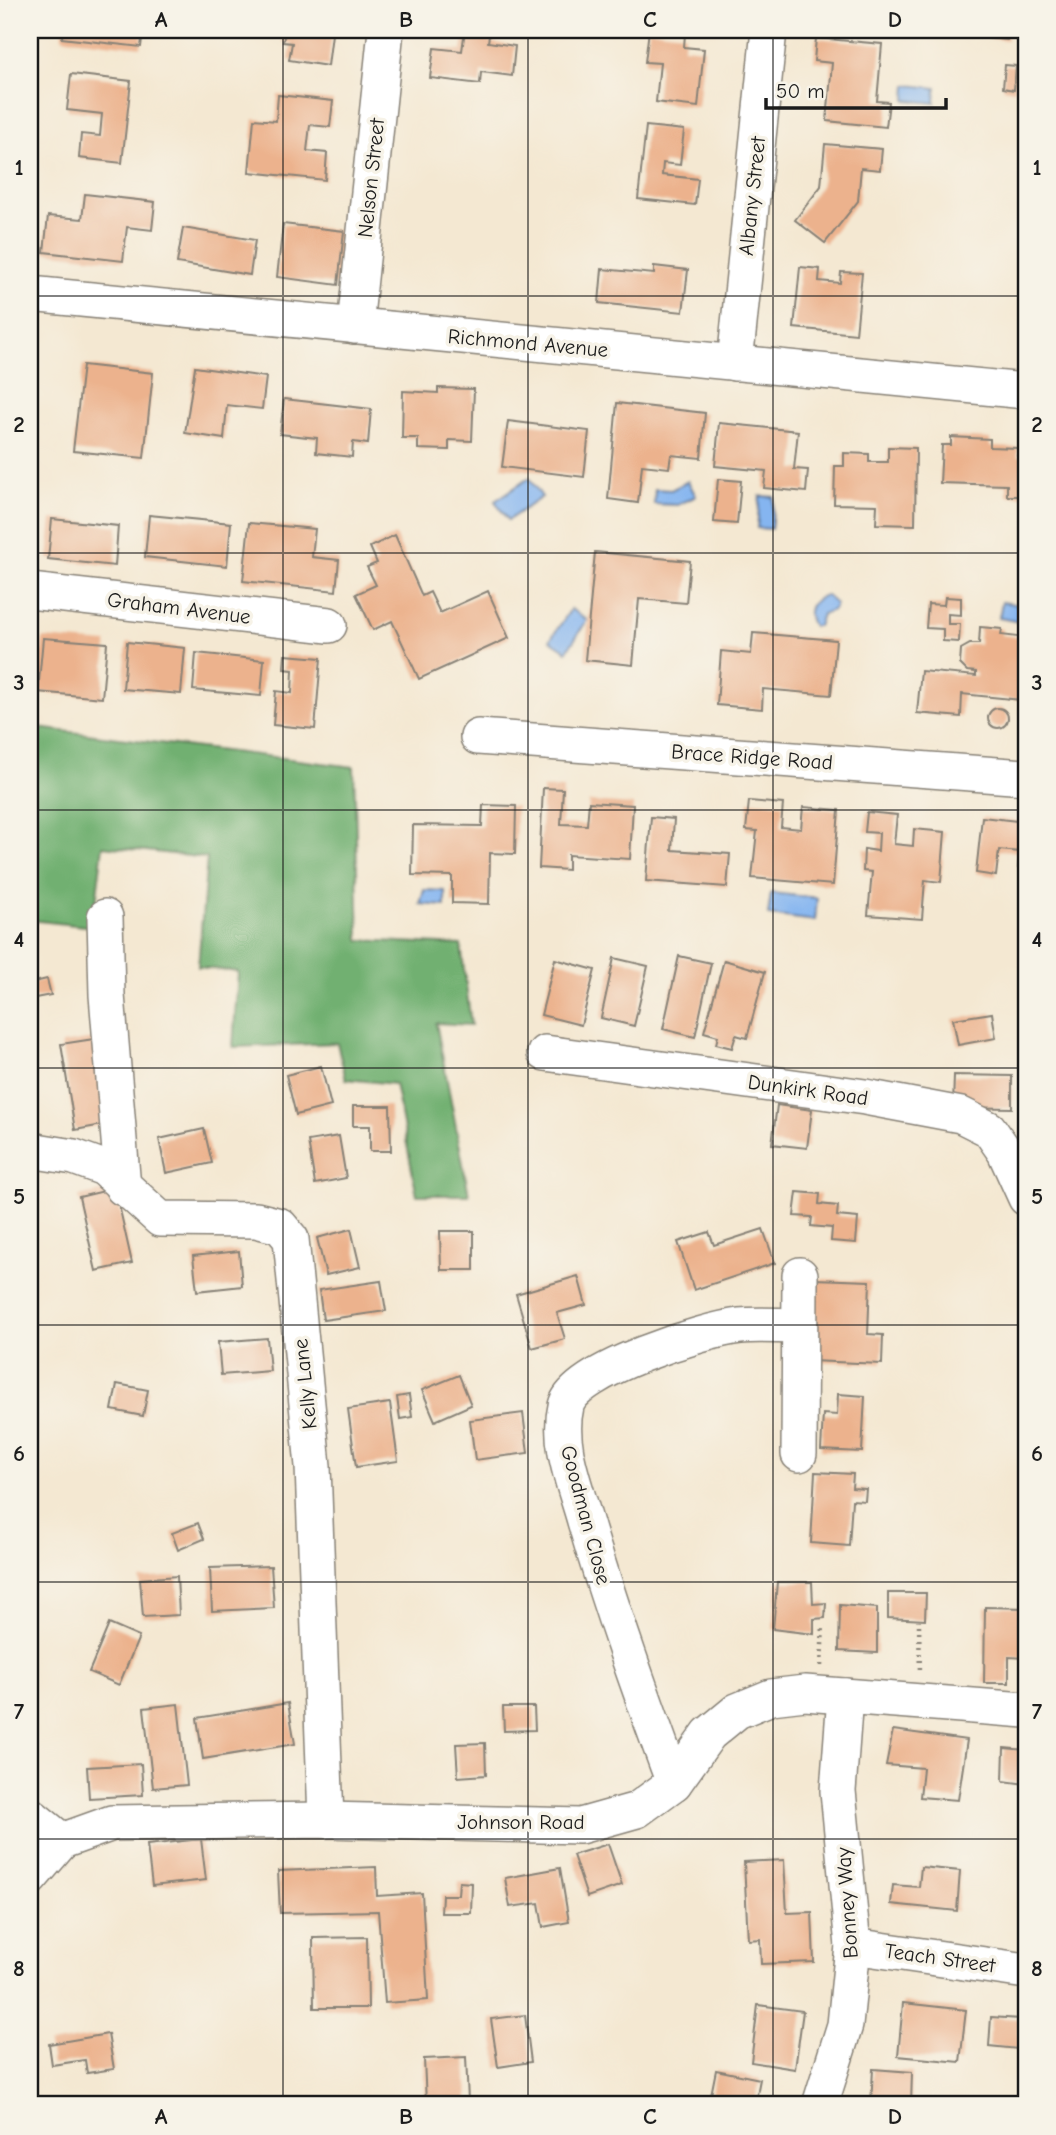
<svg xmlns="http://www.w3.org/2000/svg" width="1056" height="2135" viewBox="0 0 1056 2135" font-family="'Comic Neue',sans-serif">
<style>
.forest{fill:#71b071;stroke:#466646;stroke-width:2}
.water{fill:#85b5f0;stroke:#506886;stroke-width:2}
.building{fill:#ecb28d}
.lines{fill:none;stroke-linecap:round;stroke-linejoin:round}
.minor-casing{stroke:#888277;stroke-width:38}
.path{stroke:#888277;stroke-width:4.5;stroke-dasharray:2 5;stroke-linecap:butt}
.minor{stroke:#fff;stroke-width:35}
.grid{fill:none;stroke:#1c1c1c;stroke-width:2;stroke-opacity:0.55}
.labels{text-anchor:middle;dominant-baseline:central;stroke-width:7;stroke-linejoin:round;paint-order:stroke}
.street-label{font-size:21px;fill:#1c1c1c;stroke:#f7f3e8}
.neatline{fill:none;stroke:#1c1c1c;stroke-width:2.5}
.grid-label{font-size:23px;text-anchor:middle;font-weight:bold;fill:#1c1c1c}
</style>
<rect width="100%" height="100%" fill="#f7f3e8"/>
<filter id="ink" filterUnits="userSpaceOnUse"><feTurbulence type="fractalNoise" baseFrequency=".0143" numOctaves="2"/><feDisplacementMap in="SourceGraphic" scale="14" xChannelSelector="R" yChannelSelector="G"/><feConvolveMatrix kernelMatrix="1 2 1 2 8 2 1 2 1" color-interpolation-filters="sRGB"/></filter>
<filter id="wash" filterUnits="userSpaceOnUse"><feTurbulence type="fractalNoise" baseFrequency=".00686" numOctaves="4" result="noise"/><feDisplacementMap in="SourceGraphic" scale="28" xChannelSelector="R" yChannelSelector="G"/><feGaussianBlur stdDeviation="1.57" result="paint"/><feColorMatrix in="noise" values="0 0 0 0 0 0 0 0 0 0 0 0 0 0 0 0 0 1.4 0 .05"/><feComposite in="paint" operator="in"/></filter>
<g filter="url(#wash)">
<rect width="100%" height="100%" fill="#f4e8d2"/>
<polygon class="forest" points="30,727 354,767 359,940 461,945 471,1025 436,1023 469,1195 417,1195 395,1084 346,1079 337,1043 233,1047 238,972 198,967 207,858 103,846 93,927 30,920"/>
<g class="water">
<polygon points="907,85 936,88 935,103 906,100"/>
<polygon points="529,478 542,497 508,520 495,501"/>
<polygon points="688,481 696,496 678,505 654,504 655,489 671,490"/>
<polygon points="760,496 774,497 771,529 757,528"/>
<path d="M826,595L836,604L833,610L822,614L818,626H813C804,612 810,600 826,595Z"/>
<polygon points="1002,602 1026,606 1026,623 999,618"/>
<polygon points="571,609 587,620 567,651 550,640"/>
<polygon points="424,890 445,891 445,906 420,904"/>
<polygon points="771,893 817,898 815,921 768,915"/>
</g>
<g id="blocks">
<g class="building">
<polygon points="63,30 143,30 141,47 62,38"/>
<polygon points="285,30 332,34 328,66 289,60 292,43 283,42"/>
<polygon points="465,30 490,30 488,42 515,46 512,76 481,72 480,84 430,78 434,48 462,51"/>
<polygon points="649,30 685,34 684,47 704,49 698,107 656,102 660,63 645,62"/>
<polygon points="988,30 1008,30 1007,40 987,38"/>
<polygon points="816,38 882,44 877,101 889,102 886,127 827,121 832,63 814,61"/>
<polygon points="1005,65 1016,66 1014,90 1003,88"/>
<polygon points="71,74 131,81 122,163 79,158 81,134 100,136 102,114 67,110"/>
<polygon points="278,95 333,101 330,127 310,125 307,151 327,153 325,180 249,172 254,119 276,121"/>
<polygon points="646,126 684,130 680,165 663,163 662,175 698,179 695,205 638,199"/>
<polygon points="825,144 882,149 880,170 861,168 858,201 825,243 795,220 821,186"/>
<polygon points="85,194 155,202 152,230 127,227 123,261 44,252 48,216 82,219"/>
<polygon points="283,224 344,231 338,285 277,277"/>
<polygon points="183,228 255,240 250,275 177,263"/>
<polygon points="654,266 688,270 683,312 599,303 602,269 654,274"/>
<polygon points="800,267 820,269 819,281 840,283 841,272 862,273 856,334 794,328"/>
<polygon points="83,365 153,373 144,458 73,451"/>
<polygon points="195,367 266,377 262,409 227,405 224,439 185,433"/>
<polygon points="438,388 474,389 472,441 449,440 449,450 418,449 418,438 402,438 403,391 438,393"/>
<polygon points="284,399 371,409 368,444 353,442 352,457 316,453 317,438 280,434"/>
<polygon points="617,403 705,413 701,458 671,455 669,468 642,465 638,503 608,499"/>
<polygon points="508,421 589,431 584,477 502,467"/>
<polygon points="719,423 798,431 794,469 808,470 806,492 764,488 766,471 715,466"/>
<polygon points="951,437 990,439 990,447 1018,448 1018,457 1026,457 1026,496 1007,496 1007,485 940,483 942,445 951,445"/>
<polygon points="888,447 916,448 915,525 876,524 877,505 834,504 835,466 844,466 844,453 869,454 869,462 888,462"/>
<polygon points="718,479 741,481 737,524 714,522"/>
<polygon points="149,515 231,523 227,566 145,557"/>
<polygon points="52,519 118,526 115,566 48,559"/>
<polygon points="249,523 315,529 312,557 339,560 336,591 243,581"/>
<polygon points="395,535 422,596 430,592 440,613 488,591 509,638 419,679 392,621 373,630 356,594 376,585 367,567 377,563 370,547"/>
<polygon points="595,552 690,561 686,603 639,599 633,665 585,660"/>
<polygon points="945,597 961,598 961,615 948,614 948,624 960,624 959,642 943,641 943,629 926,628 928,604 944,605"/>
<polygon points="980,627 1002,629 1001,635 1026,638 1026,715 1020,714 1021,700 962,694 961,717 917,713 921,671 976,676 976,672 967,671 960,664 961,649 970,644 979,644"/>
<polygon points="753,633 836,640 831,695 763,689 762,709 717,705 721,651 751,654"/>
<polygon points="43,638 107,643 102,698 38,692"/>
<polygon points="127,642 185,648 181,694 123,689"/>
<polygon points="196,653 264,660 261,696 193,690"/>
<polygon points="285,655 321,658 315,729 273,725 276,691 292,693 293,670 284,669"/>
<circle cx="998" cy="718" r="10"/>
<polygon points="543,788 563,789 561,824 587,825 589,802 633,805 630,859 568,855 568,870 539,868"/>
<polygon points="749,801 783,804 781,827 801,829 803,807 839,810 833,885 752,878 757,831 746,830"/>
<polygon points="483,805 516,806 515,854 490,853 489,904 452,903 452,876 412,875 413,825 482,826"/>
<polygon points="867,812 897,815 894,844 913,846 914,829 945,832 941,882 925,880 922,919 868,915 872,872 863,871 864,849 878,851 879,833 865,832"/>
<polygon points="651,817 674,819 672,850 730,854 727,887 646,881"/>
<polygon points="982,817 1026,822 1026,869 1018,868 1020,852 999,850 996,876 976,873"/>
<polygon points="679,956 711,963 695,1037 663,1029"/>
<polygon points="614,958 648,966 634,1026 601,1018"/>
<polygon points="555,959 595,970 581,1025 541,1015"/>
<polygon points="724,960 765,972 747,1038 736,1035 732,1048 716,1044 718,1036 704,1032"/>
<polygon points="47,979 51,995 30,999 30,983"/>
<polygon points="992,1013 996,1038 958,1045 953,1019"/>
<polygon points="94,1039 108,1124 75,1130 61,1044"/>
<polygon points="321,1066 331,1106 296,1115 286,1075"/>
<polygon points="954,1075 1012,1076 1012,1108 953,1107"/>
<polygon points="777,1105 812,1110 807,1148 772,1144"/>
<polygon points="353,1106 390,1106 391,1151 370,1151 370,1126 353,1126"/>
<polygon points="204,1129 212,1163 166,1173 159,1139"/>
<polygon points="339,1136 346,1178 315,1184 308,1141"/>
<polygon points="104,1191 119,1205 132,1263 96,1271 79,1197"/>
<polygon points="797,1192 820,1194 819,1204 838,1206 837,1216 858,1218 856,1243 831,1241 832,1228 811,1226 812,1217 794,1216"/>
<polygon points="351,1229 360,1267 326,1275 317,1238"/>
<polygon points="763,1229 775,1263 694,1290 678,1242 709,1232 714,1245"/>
<polygon points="440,1231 474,1231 474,1270 441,1270"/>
<polygon points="239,1251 242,1286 197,1291 193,1256"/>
<polygon points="578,1276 586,1305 557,1313 565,1339 532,1348 516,1294"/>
<polygon points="814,1279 870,1281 868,1334 883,1335 882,1364 811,1361"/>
<polygon points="381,1281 386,1311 323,1320 319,1290"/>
<polygon points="267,1338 270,1371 221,1375 218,1342"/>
<polygon points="459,1375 471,1405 435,1421 422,1390"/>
<polygon points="117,1384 148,1390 143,1416 112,1410"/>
<polygon points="838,1394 865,1396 862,1452 821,1450 823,1414 837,1415"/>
<polygon points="409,1395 412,1417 400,1419 397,1397"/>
<polygon points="390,1403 398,1461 356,1467 348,1409"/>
<polygon points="523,1413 528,1453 475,1460 470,1420"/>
<polygon points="815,1472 853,1474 852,1488 866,1489 865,1501 852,1500 849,1546 811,1543"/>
<polygon points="198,1523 204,1539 178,1550 172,1533"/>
<polygon points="271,1566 274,1608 212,1611 210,1568"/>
<polygon points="177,1576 179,1615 143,1617 140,1579"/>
<polygon points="777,1582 812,1582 813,1604 826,1603 825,1618 814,1619 814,1634 773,1629"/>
<polygon points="888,1593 926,1593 925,1620 888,1618"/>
<polygon points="840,1605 877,1608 877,1653 839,1651"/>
<polygon points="985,1607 1026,1608 1026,1658 1009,1657 1009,1683 984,1683"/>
<polygon points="109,1624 139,1637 119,1685 89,1672"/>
<polygon points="288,1703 295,1744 203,1759 197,1718"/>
<polygon points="178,1704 187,1785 153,1788 144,1708"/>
<polygon points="503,1707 534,1707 535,1730 504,1731"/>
<polygon points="893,1730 967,1740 958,1800 920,1797 923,1768 886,1765"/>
<polygon points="485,1743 486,1775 458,1777 456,1744"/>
<polygon points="1004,1748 1026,1750 1026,1784 1003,1781"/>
<polygon points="141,1764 143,1795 89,1798 87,1767"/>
<polygon points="201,1839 206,1880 152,1886 147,1845"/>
<polygon points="608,1844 622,1885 587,1897 573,1855"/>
<polygon points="784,1860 787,1913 812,1912 814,1962 761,1964 760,1939 748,1940 744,1862"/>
<polygon points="376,1867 377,1896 422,1893 428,2000 385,2003 378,1911 280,1913 278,1871"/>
<polygon points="921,1867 960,1871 957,1911 891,1904 893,1885 919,1887"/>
<polygon points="560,1868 569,1922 543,1927 539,1903 510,1907 505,1878"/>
<polygon points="459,1882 472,1883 471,1913 441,1913 442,1895 458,1895"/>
<polygon points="367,1937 368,2008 314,2008 313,1938"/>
<polygon points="903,2003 966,2010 960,2062 898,2056"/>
<polygon points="758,2005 803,2011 795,2069 751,2062"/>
<polygon points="525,2015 531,2062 498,2067 491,2019"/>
<polygon points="991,2017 1020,2019 1018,2049 989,2046"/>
<polygon points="108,2034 114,2069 87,2073 85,2060 52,2065 49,2044"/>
<polygon points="466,2057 468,2101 426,2103 424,2059"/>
<polygon points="873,2069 912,2072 911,2105 871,2105"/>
<polygon points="716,2070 760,2079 755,2105 709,2105"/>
</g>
</g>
</g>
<g filter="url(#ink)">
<use href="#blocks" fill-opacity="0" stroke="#888277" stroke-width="2"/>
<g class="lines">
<defs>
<g id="minor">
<polyline points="30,294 1026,391"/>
<polyline points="355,326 386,30"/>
<polyline points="735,363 769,30"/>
<polyline points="30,591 329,625"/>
<polyline points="478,737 1026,777"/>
<polyline points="105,917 107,995 123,1188"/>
<polyline points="545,1053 865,1097 961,1115 989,1129 1005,1152 1026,1198"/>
<polyline points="30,1150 74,1157 104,1168 160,1219 256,1220 280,1226 291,1239 313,1466 326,1820"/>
<polyline points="799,1454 800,1275"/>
<path d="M674,1783C642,1696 611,1610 585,1521C575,1485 557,1444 566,1406C574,1370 705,1330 740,1326C759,1324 779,1326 799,1326"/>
<polyline points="30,1815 62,1841"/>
<polyline points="30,1878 62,1841 112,1823 326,1820 580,1826 637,1810 674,1783 709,1734 737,1711 771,1697 805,1693 1026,1710"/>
<polyline points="853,1946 1026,1971"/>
<polyline points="820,2105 845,2025 853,1946 838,1791 845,1696"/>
</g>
</defs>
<use href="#minor" class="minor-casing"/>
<g class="path">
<polyline points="919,1625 920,1673"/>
<polyline points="821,1666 823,1625"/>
</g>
<use href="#minor" class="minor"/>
</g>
</g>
<path class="grid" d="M283,30V2105M528,30V2105M773,30V2105M30,296H1026M30,553H1026M30,810H1026M30,1068H1026M30,1325H1026M30,1582H1026M30,1839H1026"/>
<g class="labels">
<g class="street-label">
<text transform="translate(371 178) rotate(-84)">Nelson Street</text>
<text transform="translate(752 196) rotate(-84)">Albany Street</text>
<text transform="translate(528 343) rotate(5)">Richmond Avenue</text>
<text transform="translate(179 608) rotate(7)">Graham Avenue</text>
<text transform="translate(752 757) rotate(4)">Brace Ridge Road</text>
<text transform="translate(808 1090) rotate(8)">Dunkirk Road</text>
<text transform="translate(305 1384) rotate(-96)">Kelly Lane</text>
<text transform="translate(586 1515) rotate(75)">Goodman Close</text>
<text x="521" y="1822">Johnson Road</text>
<text transform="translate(847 1903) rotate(-94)">Bonney Way</text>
<text transform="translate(940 1958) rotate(8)">Teach Street</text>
</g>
</g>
<rect width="1056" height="2135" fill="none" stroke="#f7f3e8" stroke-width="77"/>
<path d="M766 98v10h180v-10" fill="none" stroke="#1c1c1c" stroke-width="3.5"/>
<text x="776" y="98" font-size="21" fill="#1c1c1c" stroke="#f7f3e8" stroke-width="5" paint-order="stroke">50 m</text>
<rect x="38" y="38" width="980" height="2058" class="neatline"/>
<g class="grid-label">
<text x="161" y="27">A</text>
<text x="406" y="27">B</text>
<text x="650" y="27">C</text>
<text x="895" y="27">D</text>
<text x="19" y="175">1</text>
<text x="1037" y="175">1</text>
<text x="19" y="432">2</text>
<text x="1037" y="432">2</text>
<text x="19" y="690">3</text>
<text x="1037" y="690">3</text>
<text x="19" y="947">4</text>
<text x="1037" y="947">4</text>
<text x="19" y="1204">5</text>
<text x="1037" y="1204">5</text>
<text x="19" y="1461">6</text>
<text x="1037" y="1461">6</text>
<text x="19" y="1719">7</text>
<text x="1037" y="1719">7</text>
<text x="19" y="1976">8</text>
<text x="1037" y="1976">8</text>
<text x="161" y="2124">A</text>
<text x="406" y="2124">B</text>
<text x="650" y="2124">C</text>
<text x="895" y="2124">D</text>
</g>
</svg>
